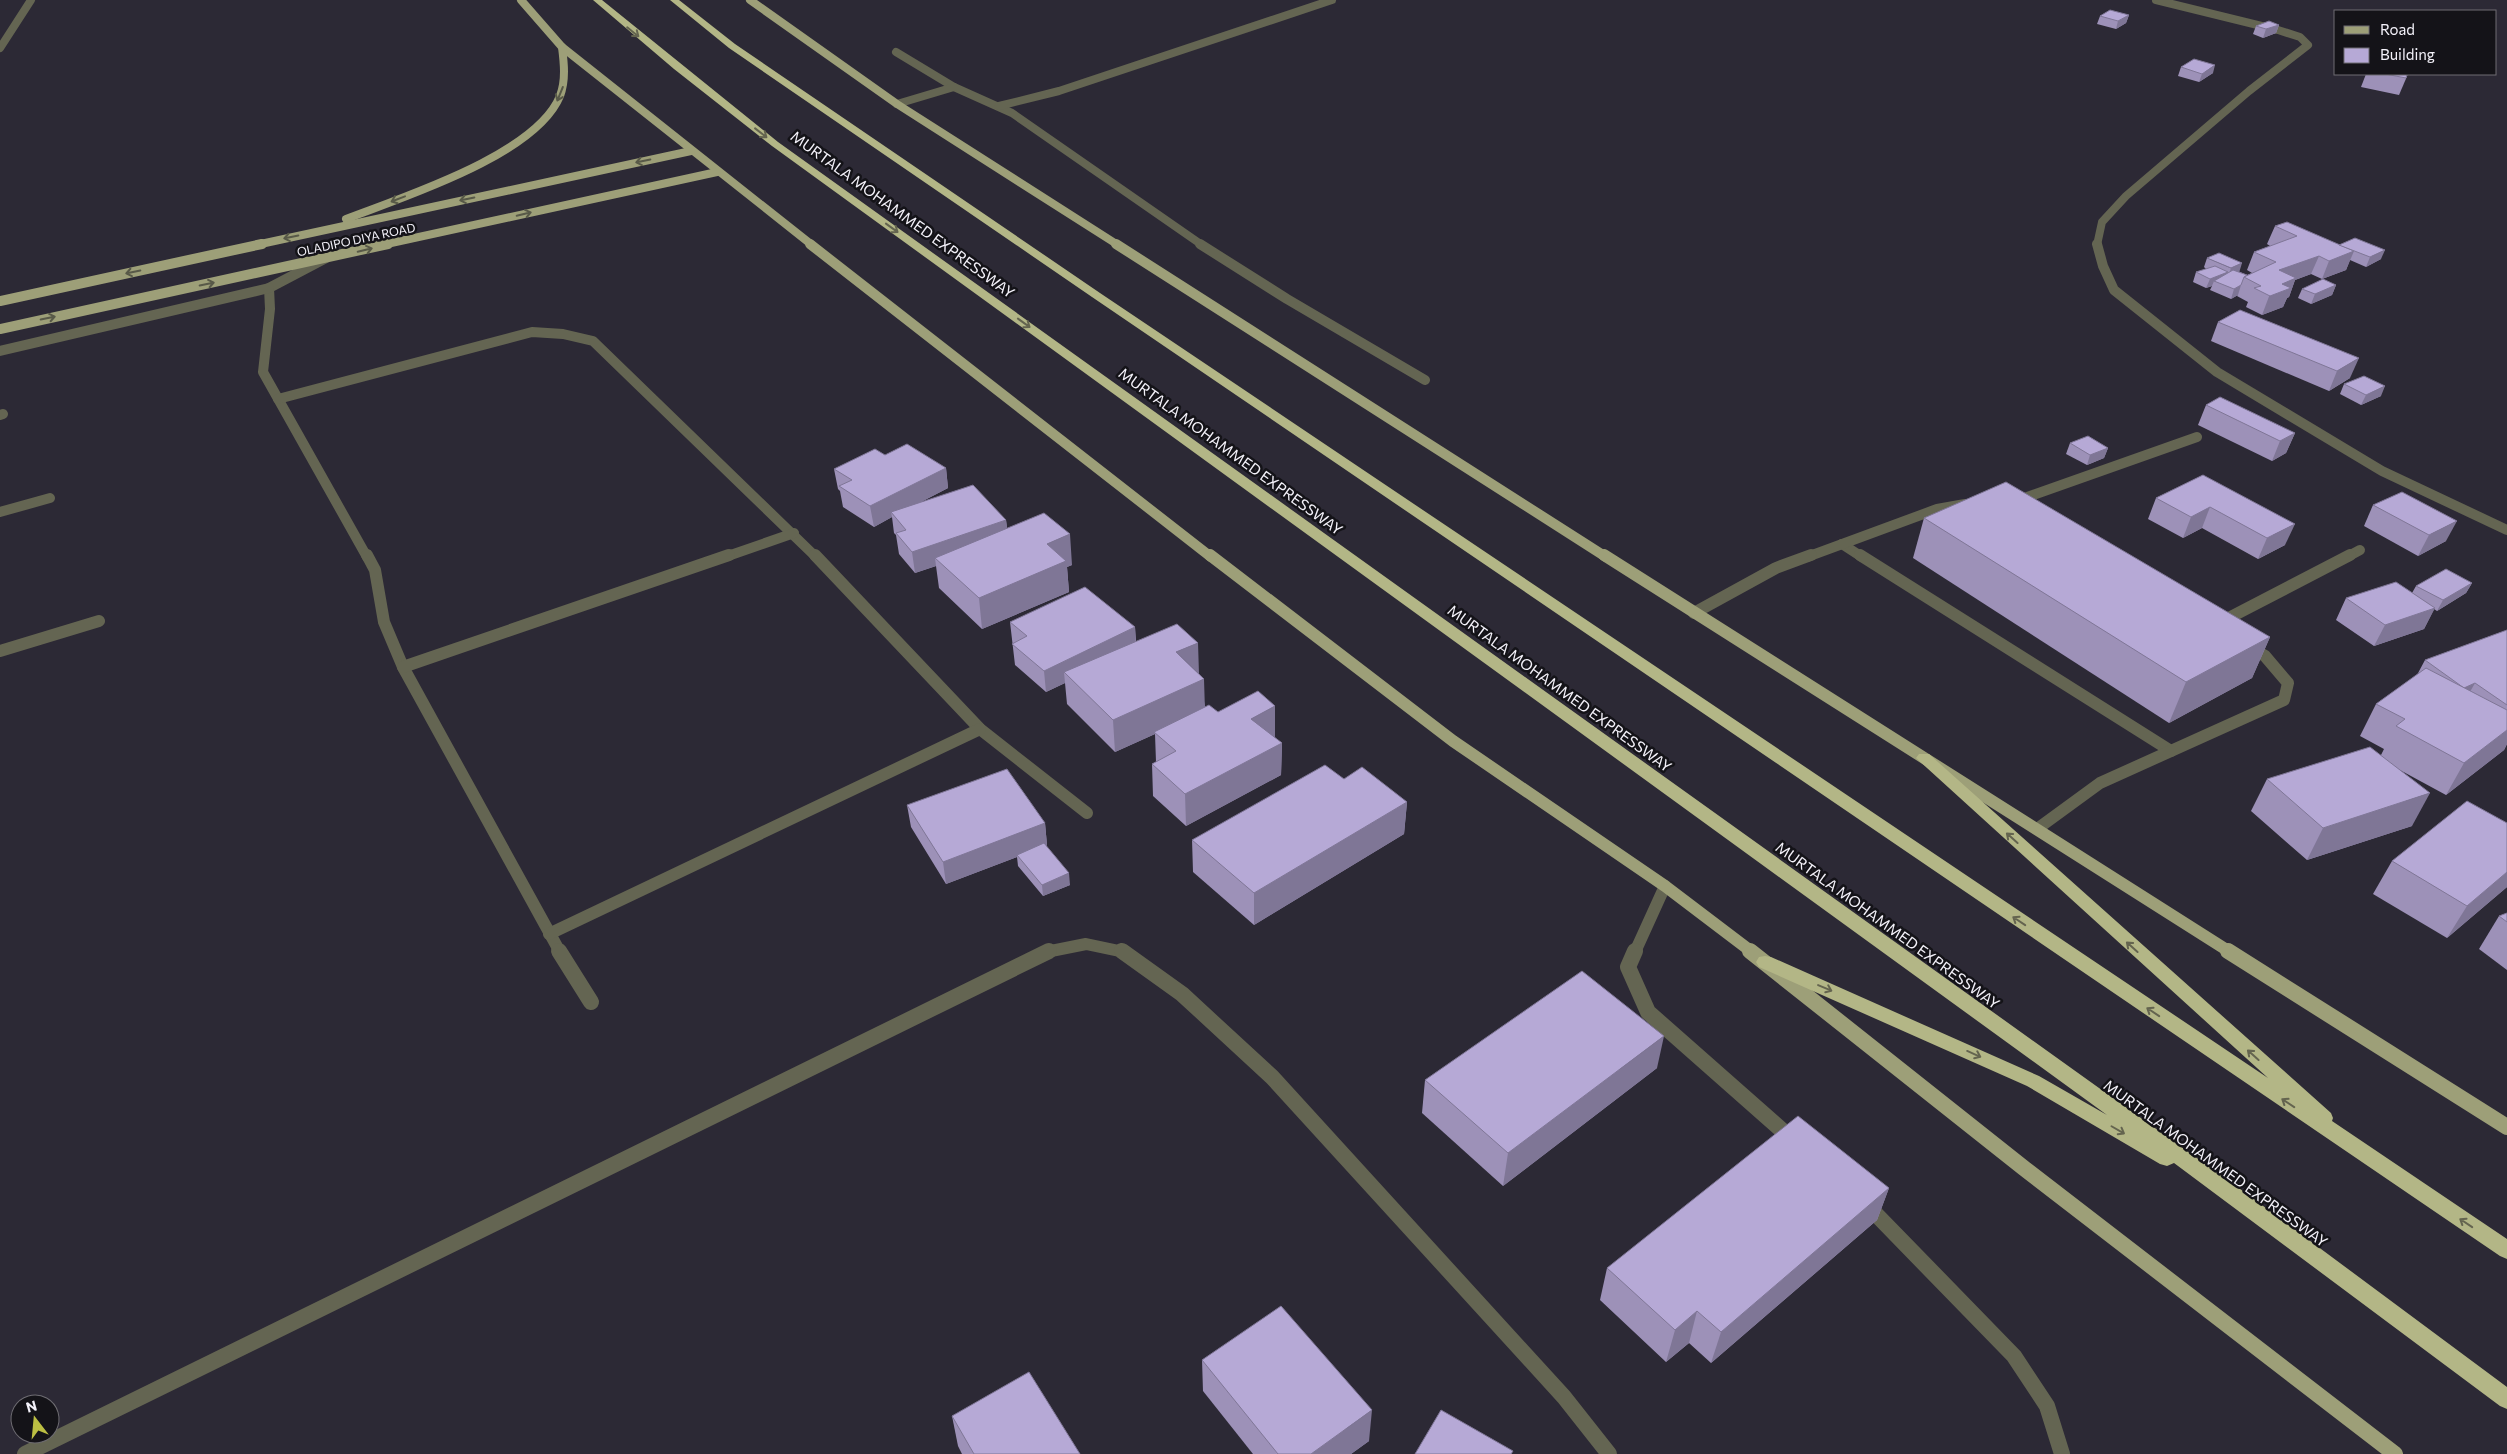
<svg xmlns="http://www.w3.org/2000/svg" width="2507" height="1454" viewBox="0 0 2507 1454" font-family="Commissioner,sans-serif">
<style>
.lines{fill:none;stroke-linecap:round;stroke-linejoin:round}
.minor-far3{stroke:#646552;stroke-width:8}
.minor-far2{stroke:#646552;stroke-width:10}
.minor-far1{stroke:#646552;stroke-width:12}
.minor{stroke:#646552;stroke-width:16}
.major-far3{stroke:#9d9f78;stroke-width:8}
.major-far2{stroke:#9d9f78;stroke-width:10}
.major-far1{stroke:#9d9f78;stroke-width:12}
.major{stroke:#9d9f78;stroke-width:16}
.highway{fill:#b3b686;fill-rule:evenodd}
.wall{fill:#9d91b8}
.shaded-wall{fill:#7f7696}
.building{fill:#b6a9d6;stroke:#7f7696}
.oneway{stroke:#64644f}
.oneway2{stroke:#585948}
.labels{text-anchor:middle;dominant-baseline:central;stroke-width:5;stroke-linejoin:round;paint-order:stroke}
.far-street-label{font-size:12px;fill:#f4f2fa;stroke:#141318}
.street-label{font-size:15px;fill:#f4f2fa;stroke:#141318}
</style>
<rect width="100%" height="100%" fill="#2c2935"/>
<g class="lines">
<g class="minor-far3">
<polyline points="0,48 31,0"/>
<polyline points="896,52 954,87 1012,113 1202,245"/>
<polyline points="897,104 954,87"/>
<polyline points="999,106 1059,91 1332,0"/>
<polyline points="2097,245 2102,222 2126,196 2249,91 2308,45 2300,37 2278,30 2156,0"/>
</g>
<g class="minor-far2">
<polyline points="1200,244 1287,299 1425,380"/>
<polyline points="2097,244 2103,266 2114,290 2217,372 2382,471 2507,530"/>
<polyline points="326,258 269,288 270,309 263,372 367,557"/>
<polyline points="0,351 269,288"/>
<polyline points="278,399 532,332 563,334 593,341 816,557"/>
<polyline points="0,415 3,414"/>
<polyline points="2016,501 2197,437"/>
<polyline points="0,512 50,498"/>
<polyline points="1842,544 1862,557"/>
<polyline points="725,557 794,533"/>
<polyline points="1807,557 1937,509 1965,504"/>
<polyline points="2347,557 2360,550"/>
</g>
<g class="minor-far1">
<polyline points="367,555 375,570 384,622 403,667 560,952"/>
<polyline points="815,555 980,729 1087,813"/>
<polyline points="1860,555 2171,751"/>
<polyline points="1694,613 1776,568 1811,555"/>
<polyline points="2219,623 2350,555"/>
<polyline points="0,651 99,621"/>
<polyline points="403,667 729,555"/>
<polyline points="2037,829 2100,783 2284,700 2288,683 2265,656 2248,646"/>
<polyline points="549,934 980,729"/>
<polyline points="1046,952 1086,944 1124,952"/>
<polyline points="1635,952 1665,886"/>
</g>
<g class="minor">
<polyline points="559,951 591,1002"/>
<polyline points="1122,951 1182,994 1272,1077 1564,1397 1609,1454"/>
<polyline points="1635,951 1628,967 1648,1012 1793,1140"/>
<polyline points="1868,1206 2014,1356 2047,1406 2062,1454"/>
<polyline points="25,1454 1049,951"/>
</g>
<g class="major-far3">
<polyline points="521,0 562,47 812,245"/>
<polyline points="750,0 897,104 1118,245"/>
<path d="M346,219C403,197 536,155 560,96C566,80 564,63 562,47"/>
<polyline points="256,245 691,151"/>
<polyline points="382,245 717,172"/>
</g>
<g class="major-far2">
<polyline points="810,244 1211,557"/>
<polyline points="1116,244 1606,557"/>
<polyline points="0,301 262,244"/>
<polyline points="0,329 388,244"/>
</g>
<g class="major-far1">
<polyline points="1210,555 1453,741 1665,886 1752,952"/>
<polyline points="1604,555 2230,952"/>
</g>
<g class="major">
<polyline points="1750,951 2025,1169 2395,1454"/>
<polyline points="2228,951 2507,1127"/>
</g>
<g class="highway">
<polygon points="593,0 602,0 778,142 2247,1194 2507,1387 2507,1409 2500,1406 2174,1163 2167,1166 2160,1164 2027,1086 1759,967 1756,962 1759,957 1765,956 1771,957 2039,1076 2107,1115 772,146 674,69"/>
<polygon points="670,0 679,0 735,44 1100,293 2268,1078 1916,758 1919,754 1929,754 2331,1113 2333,1118 2332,1121 2507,1239 2507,1259 2500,1256 1092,297 729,48"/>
</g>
</g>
<g class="wall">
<polygon points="2129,15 2126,23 2116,29 2097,24 2100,16"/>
<polygon points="2279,25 2276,33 2263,38 2253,34 2256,26"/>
<polygon points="2181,67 2213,73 2199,82 2178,76"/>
<polygon points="2366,74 2408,74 2399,95 2361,87"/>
<polygon points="2275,226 2339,245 2381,259 2366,267 2350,260 2346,270 2322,279 2311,274 2295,280 2289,297 2287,298 2283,307 2262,315 2246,307 2248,302 2237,296 2238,295 2231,299 2210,290 2212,286 2206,288 2193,282 2196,272 2206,269 2204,267 2207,258 2247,275 2252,273 2247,270 2254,252 2270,246 2267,244"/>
<polygon points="2336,285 2332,295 2311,304 2298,298 2302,289"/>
<polygon points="2240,310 2350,378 2329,391 2211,341 2218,322"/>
<polygon points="2344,384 2381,396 2361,405 2340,394"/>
<polygon points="2206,405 2295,433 2286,453 2272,461 2198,425"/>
<polygon points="2070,443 2108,448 2104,458 2087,465 2066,454"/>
<polygon points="885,455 946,468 948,488 921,502 1006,520 1007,528 1072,565 1067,567 1069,592 982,629 939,588 936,566 915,573 899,554 896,535 894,533 892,517 874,527 843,507 840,491 838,489 834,469"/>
<polygon points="2203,475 2285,545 2258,559 2202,528 2183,538 2148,519 2156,498"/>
<polygon points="2373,505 2446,541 2418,556 2364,526"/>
<polygon points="1924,518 2270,637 2252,678 2169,723 1913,558"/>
<polygon points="2472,583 2466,593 2437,611 2434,609 2424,629 2374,646 2336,620 2346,598 2412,593 2416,586"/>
<polygon points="1010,622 1135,627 1136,641 1199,674 1205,707 1275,738 1282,743 1281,775 1186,826 1153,796 1152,764 1156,762 1155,734 1115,752 1067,704 1065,683 1046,692 1015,665"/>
<polygon points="2507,630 2507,744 2504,750 2446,795 2398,769 2412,826 2307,860 2251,811 2267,779 2381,755 2384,749 2360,736 2376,704 2417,675 2425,660"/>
<polygon points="1344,779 1407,802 1404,834 1254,925 1193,872 1192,840"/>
<polygon points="907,805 1045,823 1047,845 1046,846 1070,885 1043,896 1018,866 1017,857 946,884 911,827"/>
<polygon points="2507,823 2507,887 2447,938 2373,894 2392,861"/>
<polygon points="2507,913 2507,970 2479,949 2499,916"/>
<polygon points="1657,1068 1503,1186 1422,1113 1425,1080"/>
<polygon points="1889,1188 1877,1220 1711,1363 1689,1343 1666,1362 1600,1300 1607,1268"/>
<polygon points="1202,1360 1369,1441 1351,1454 1253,1454 1203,1391"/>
<polygon points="952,1416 1080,1454 962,1454 958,1446"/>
</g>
<g class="shaded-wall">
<polygon points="2129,15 2126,23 2116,29 2118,21"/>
<polygon points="2279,25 2276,33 2263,38 2266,29"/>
<polygon points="2215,65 2213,73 2199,82 2202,74"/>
<polygon points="2385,250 2381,259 2366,267 2370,257"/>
<polygon points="2354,251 2346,270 2322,279 2329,261"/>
<polygon points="2319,256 2311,274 2295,280 2289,297 2287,298 2283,307 2262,315 2279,270"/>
<polygon points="2242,263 2239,273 2228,278 2231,268"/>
<polygon points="2228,272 2220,283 2214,281 2212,286 2206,288 2210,279"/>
<polygon points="2241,285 2238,295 2231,299 2234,289"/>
<polygon points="2336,285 2332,295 2311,304 2315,294"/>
<polygon points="2359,358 2350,378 2329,391 2337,371"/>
<polygon points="2385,386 2381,396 2361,405 2366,395"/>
<polygon points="2295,433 2286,453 2272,461 2280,441"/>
<polygon points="2108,448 2104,458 2087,465 2090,455"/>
<polygon points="946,468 948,488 894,516 891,512 892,517 874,527 870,506"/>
<polygon points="2210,507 2202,528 2183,538 2191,517"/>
<polygon points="1006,520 1009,541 935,558 936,566 915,573 912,552"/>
<polygon points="2457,521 2446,541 2418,556 2429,535"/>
<polygon points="2295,524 2285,545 2258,559 2267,538"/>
<polygon points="1070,534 1072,565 1067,567 1069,592 982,629 979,598 1047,544"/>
<polygon points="2472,583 2466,593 2437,611 2443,600"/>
<polygon points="2435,608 2424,629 2374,646 2385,625"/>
<polygon points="1135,627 1136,649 1064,672 1065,683 1046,692 1044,671"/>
<polygon points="2270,637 2252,678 2169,723 2186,682"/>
<polygon points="1198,643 1199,674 1176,652"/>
<polygon points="1204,679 1205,711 1154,732 1155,734 1115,752 1113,720"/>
<polygon points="2475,683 2457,715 2464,688"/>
<polygon points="1275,706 1275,738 1251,719"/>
<polygon points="2507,730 2507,744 2504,750 2446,795 2464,763"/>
<polygon points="1282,743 1281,775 1186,826 1185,794"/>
<polygon points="2430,793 2412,826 2307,860 2323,828"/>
<polygon points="1407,802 1404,834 1254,925 1254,893"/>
<polygon points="1045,823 1047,845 1018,856 1017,855 1017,857 946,884 943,862"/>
<polygon points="2507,872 2507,887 2447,938 2467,906"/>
<polygon points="1069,873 1070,885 1043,896 1042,885"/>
<polygon points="1664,1036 1657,1068 1503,1186 1508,1153"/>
<polygon points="1889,1188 1877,1220 1711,1363 1721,1332"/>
<polygon points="1697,1311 1689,1343 1666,1362 1675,1330"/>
<polygon points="1372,1410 1369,1441 1351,1454 1311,1454"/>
</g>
<g class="building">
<polygon points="2110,10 2129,15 2118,21 2100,16"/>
<polygon points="2269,21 2279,25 2266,29 2256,26"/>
<polygon points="2194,59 2215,65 2202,74 2181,67"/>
<polygon points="2385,74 2407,74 2406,78"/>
<polygon points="2287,222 2354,251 2329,261 2319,256 2279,270 2296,278 2282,284 2291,288 2270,296 2254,288 2261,286 2244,277 2276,262 2254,252 2297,236 2275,226"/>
<polygon points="2355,238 2385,250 2370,257 2339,245"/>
<polygon points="2219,253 2242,263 2231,268 2207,258"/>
<polygon points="2215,266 2228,272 2210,279 2196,272"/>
<polygon points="2233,270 2247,275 2244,277 2241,285 2234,289 2214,281"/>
<polygon points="2323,279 2336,285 2315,294 2302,289"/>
<polygon points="2240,310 2359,358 2337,371 2218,322"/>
<polygon points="2364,376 2385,386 2366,395 2344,384"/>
<polygon points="2220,397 2295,433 2280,441 2206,405"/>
<polygon points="2088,436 2108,448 2090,455 2070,443"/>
<polygon points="907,444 946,468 870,506 839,486 852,480 834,469 875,449 885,455"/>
<polygon points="2203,475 2295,524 2267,538 2210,507 2191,517 2156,498"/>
<polygon points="2006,482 2270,637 2186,682 1924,518"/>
<polygon points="973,485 1006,520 912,552 896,533 906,530 891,512"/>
<polygon points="2402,492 2457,521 2429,535 2373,505"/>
<polygon points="1044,513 1070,534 1047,544 1066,561 979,598 935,558"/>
<polygon points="2446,569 2472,583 2443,600 2416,586"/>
<polygon points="2396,582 2435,608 2385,625 2346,598"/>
<polygon points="1085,587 1135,627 1044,671 1012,644 1027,636 1010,622"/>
<polygon points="1177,624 1198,643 1176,652 1204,679 1113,720 1064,672"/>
<polygon points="2507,630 2507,705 2475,683 2464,688 2425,660"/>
<polygon points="2426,668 2507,710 2507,730 2464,763 2396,726 2405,719 2376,704"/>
<polygon points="1258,691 1275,706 1251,719 1282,743 1185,794 1152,764 1176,751 1154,732 1209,705 1218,712"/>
<polygon points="2370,747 2430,793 2323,828 2267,779"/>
<polygon points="1325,765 1344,779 1362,767 1407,802 1254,893 1192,840"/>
<polygon points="1007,769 1045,823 943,862 907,805"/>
<polygon points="2467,801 2507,823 2507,872 2467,906 2392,861"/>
<polygon points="1044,843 1069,873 1042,885 1017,855"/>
<polygon points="2507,913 2507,922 2499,916"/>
<polygon points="1582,971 1664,1036 1508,1153 1425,1080"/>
<polygon points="1798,1116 1889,1188 1721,1332 1697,1311 1675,1330 1607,1268"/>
<polygon points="1281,1306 1372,1410 1311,1454 1278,1454 1202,1360"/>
<polygon points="1029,1372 1080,1454 974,1454 952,1416"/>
<polygon points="1441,1410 1513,1451 1511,1454 1415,1454"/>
</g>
<defs><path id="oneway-shaft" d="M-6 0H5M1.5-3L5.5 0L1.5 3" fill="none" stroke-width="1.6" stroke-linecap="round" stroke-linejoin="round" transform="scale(1.25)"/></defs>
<g class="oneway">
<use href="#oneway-shaft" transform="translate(633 32) rotate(39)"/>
<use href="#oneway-shaft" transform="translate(761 133) rotate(38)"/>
<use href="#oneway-shaft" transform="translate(892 228) rotate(36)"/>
<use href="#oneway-shaft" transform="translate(1024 323) rotate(36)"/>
<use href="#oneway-shaft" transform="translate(2012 838) rotate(-138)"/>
<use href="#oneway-shaft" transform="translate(2019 921) rotate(-146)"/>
<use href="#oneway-shaft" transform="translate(2132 947) rotate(-138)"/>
<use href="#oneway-shaft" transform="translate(1825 988) rotate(23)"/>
<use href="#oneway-shaft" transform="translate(2153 1012) rotate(-146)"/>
<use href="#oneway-shaft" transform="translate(1974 1054) rotate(24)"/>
<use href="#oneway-shaft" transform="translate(2253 1055) rotate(-138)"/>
<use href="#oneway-shaft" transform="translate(2288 1103) rotate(-146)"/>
<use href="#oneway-shaft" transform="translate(2118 1130) rotate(30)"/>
<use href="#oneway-shaft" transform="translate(2466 1223) rotate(-146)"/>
</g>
<g class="oneway2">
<use href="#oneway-shaft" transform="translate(560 94) rotate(112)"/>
<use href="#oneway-shaft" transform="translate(643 161) rotate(168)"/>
<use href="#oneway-shaft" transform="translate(398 199) rotate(159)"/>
<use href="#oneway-shaft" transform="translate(467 199) rotate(168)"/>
<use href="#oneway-shaft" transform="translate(524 214) rotate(-13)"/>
<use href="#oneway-shaft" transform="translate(291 237) rotate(168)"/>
<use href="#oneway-shaft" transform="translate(365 250) rotate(-13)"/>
<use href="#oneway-shaft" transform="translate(133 272) rotate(168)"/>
<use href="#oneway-shaft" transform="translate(207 284) rotate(-12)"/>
<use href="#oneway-shaft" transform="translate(48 318) rotate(-12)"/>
</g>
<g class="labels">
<g class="far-street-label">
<text transform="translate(356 239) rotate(-12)">OLADIPO DIYA ROAD</text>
</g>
<g class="street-label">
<text transform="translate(903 214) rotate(36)">MURTALA MOHAMMED EXPRESSWAY</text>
<text transform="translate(1231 451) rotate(36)">MURTALA MOHAMMED EXPRESSWAY</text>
<text transform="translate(1560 688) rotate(36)">MURTALA MOHAMMED EXPRESSWAY</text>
<text transform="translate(1888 925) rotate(36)">MURTALA MOHAMMED EXPRESSWAY</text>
<text transform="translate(2216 1163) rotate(36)">MURTALA MOHAMMED EXPRESSWAY</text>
</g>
</g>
<rect x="2334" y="10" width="162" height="65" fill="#141318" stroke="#6e6c72"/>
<rect x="2344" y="26" width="25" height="8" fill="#9d9f78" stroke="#6e6c72"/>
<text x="2380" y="35" font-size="15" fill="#f4f2fa">Road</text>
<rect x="2344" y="48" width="25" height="15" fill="#b6a9d6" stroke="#6e6c72"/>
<text x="2380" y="60" font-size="15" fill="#f4f2fa">Building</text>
<g transform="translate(35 1419) rotate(344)"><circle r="24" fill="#141318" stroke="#6e6c72"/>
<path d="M0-4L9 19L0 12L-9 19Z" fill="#bcbf43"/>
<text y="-8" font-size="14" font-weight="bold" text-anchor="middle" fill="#f4f2fa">N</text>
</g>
</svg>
